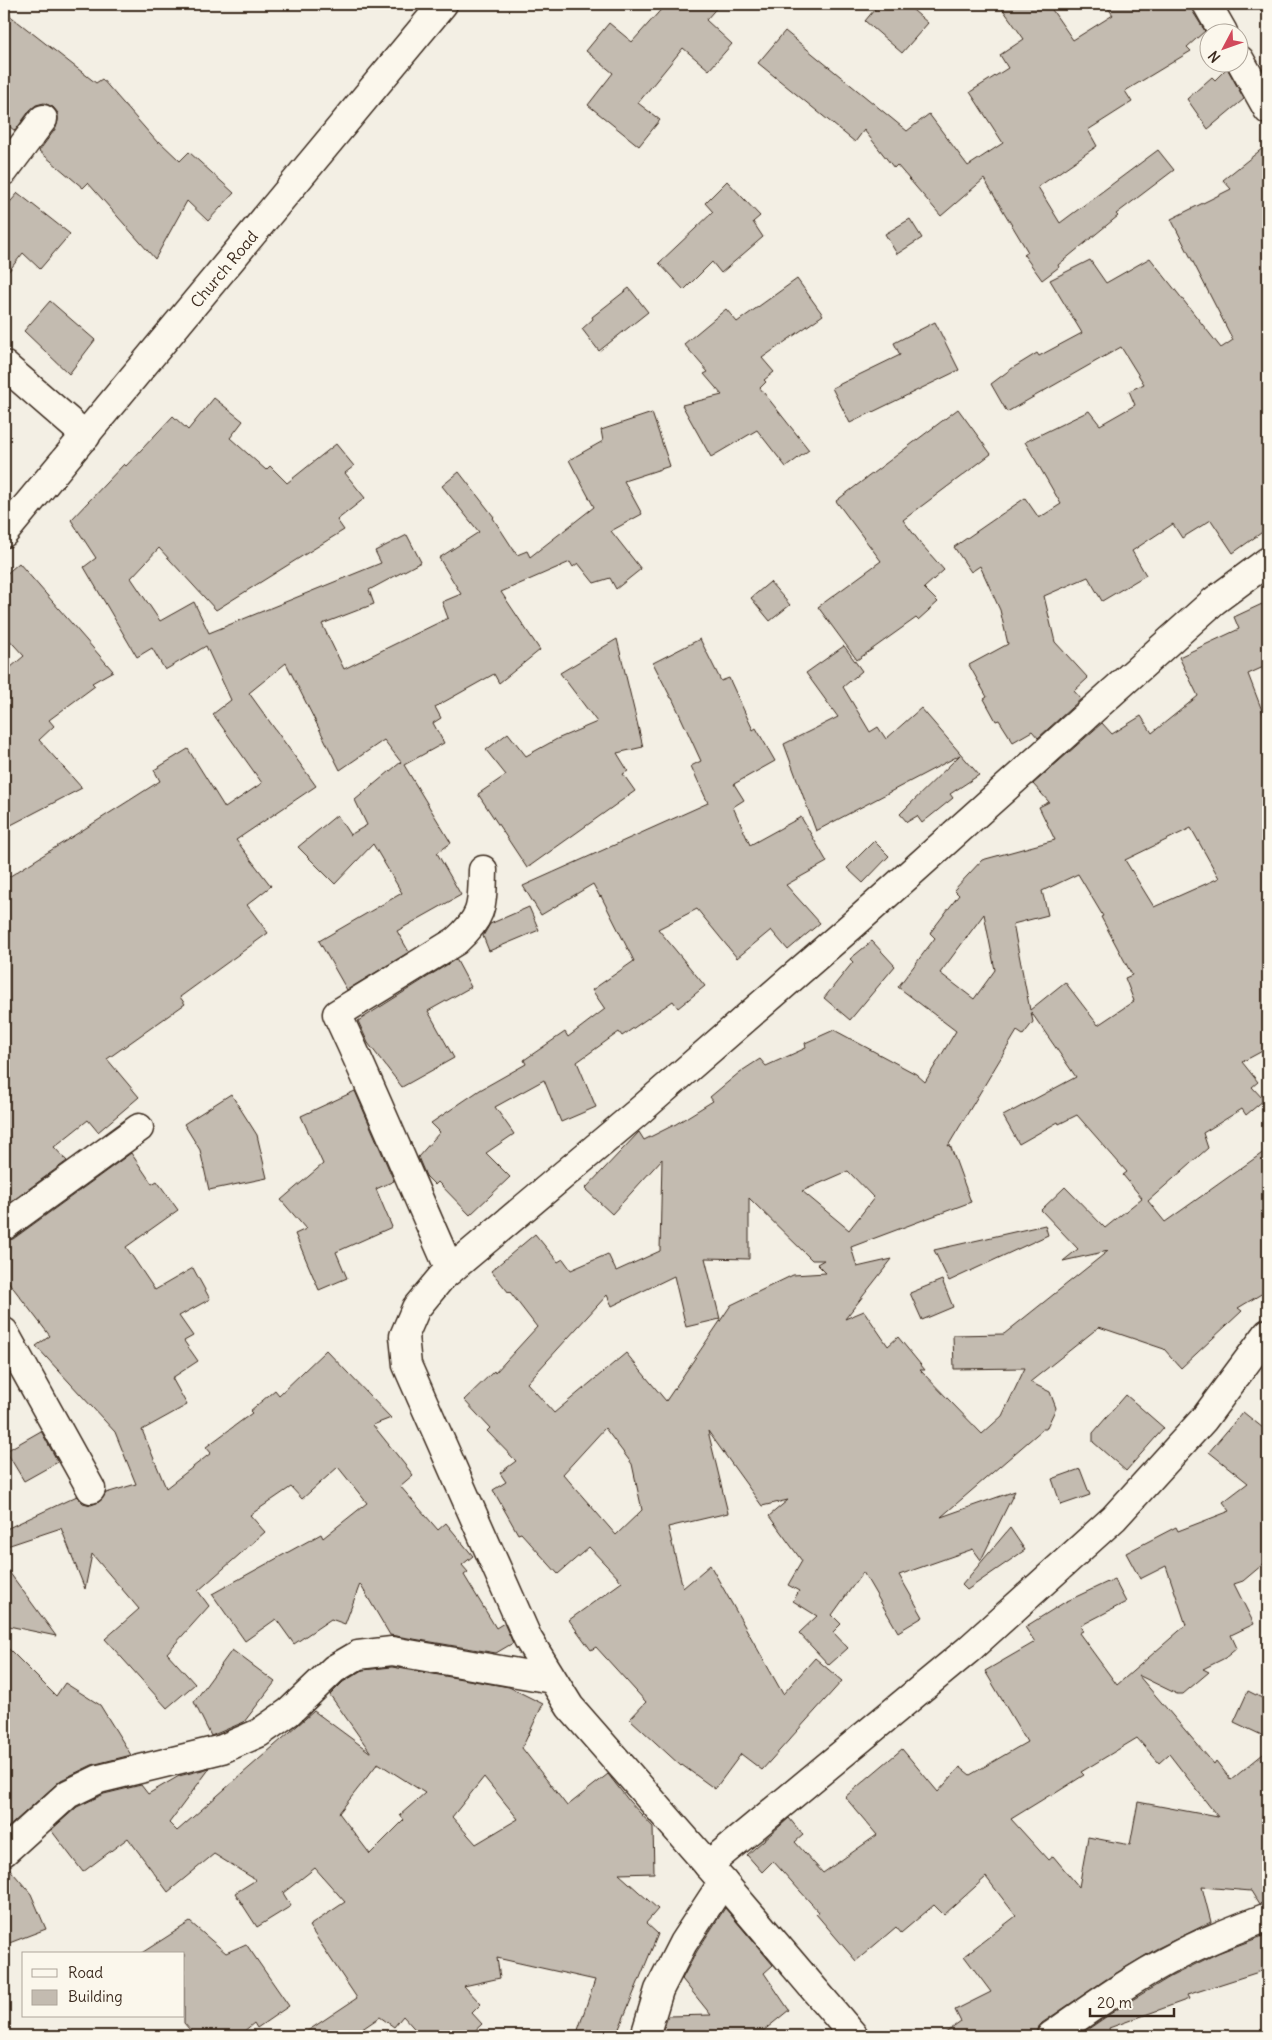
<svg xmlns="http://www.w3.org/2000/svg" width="1272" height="2040" viewBox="0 0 1272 2040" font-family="Delius,sans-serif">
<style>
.building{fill:#c3bbb0;stroke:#3b2a1e;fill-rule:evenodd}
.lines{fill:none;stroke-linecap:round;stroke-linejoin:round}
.minor-casing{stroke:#3b2a1e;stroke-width:31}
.minor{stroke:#fbf7ec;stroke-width:28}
.labels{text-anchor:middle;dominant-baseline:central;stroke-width:4;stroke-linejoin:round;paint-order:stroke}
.street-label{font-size:16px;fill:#3b2a1e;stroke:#fbf7ec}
</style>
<rect width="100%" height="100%" fill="#f3efe4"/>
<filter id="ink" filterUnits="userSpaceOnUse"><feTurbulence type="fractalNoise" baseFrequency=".02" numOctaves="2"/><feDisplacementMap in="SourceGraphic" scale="10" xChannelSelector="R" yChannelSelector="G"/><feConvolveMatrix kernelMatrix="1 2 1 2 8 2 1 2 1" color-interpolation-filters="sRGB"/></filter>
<g filter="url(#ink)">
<g class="building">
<polygon points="666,4 720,4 706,20 732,44 709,70 683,48 638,103 660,120 639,146 588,105 613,73 586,51 609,23 632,42"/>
<polygon points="879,4 906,4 928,23 902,53 865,21"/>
<polygon points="999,4 1048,4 1073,40 1113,15 1105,4 1191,4 1193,12 1205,31 1187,47 1191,51 1125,91 1132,102 1088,130 1097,146 1038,187 1060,223 1158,150 1174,170 1116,214 1118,216 1058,265 1059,267 1042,280 1024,255 1028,252 984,179 941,216 897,165 894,168 864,130 855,142 758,63 785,31 907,131 929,114 968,166 1003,143 970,92 1008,68 1000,55 1024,39"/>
<polygon points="4,11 96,83 102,79 158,143 159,141 180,161 189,152 234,193 208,221 187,201 155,259 88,183 83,188 39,151 56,128 58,121 58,113 53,107 44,103 36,105 30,110 15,131 4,122"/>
<polygon points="1227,68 1244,99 1208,129 1187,99 1212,77 1215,80"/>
<polygon points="1268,144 1268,528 1233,553 1211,520 1182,538 1173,524 1132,551 1146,575 1102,601 1088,577 1044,596 1055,642 1088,678 1074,691 1081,699 1038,738 1032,731 1013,742 999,720 996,721 984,699 987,697 969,665 1008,644 1000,610 980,566 971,572 954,547 1025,498 1039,518 1061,504 1025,442 1089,411 1100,425 1135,405 1129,391 1144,384 1121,347 1007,412 991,384 1011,369 1037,353 1039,356 1082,333 1050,280 1090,260 1106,283 1150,258 1221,348 1233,340 1171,219 1231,189 1223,180"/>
<polygon points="727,181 760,216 753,222 763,237 721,273 712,262 684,290 659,263 713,212 705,203"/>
<polygon points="18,193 70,234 40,269 23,253 4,277 4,209"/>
<polygon points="910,219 922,238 897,254 885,234"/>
<polygon points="797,279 823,315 762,358 774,372 764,380 766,382 760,388 809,450 786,467 757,430 711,457 682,405 722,395 704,374 708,372 684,344 726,309 737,322"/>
<polygon points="629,288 648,312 599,351 582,329 593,319 592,317"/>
<polygon points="50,301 95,340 69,374 24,331"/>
<polygon points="935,322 959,370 850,423 832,388 900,355 894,343"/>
<polygon points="214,398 243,421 230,438 266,470 270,466 287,483 336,444 354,466 345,473 365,498 337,520 344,530 216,610 159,548 131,578 160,621 194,602 209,633 381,563 375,551 407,535 421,562 369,590 374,604 322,624 344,669 448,618 442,602 461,594 439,558 479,532 442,486 459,472 494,517 493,518 517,555 527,551 530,557 594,507 569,460 603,441 601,430 652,413 670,466 624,481 642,514 611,531 641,569 616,589 610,578 594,583 578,563 573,567 570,562 501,592 540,650 499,683 494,674 435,707 441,718 433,723 444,743 404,765 451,843 437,853 461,895 397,931 409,952 347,990 319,941 402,893 373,844 335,884 298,847 337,815 350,835 367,825 355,800 401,762 384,740 340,770 286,663 249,693 316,786 236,840 271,886 247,905 268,933 180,997 185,1004 107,1059 139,1097 98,1132 88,1120 54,1147 67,1161 4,1207 4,880 160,781 154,770 188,749 225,808 262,783 213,714 231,700 206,646 165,670 152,648 137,657 84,567 96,558 71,520 124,464 126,466 173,416 188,430"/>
<polygon points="958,409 991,454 903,520 922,545 944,570 924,588 938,602 918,620 916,618 857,660 818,607 881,561 836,501"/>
<polygon points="19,563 113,671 92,683 95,686 49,720 54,726 39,740 82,788 11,825 4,810 4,673 24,656 4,634 4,576"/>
<polygon points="770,582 790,605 770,621 751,598"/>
<path d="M1262,604L1268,618V665L1248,674L1268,726V1048L1242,1062L1258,1082L1252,1087L1264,1100L1246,1115L1242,1109L1203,1133L1208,1148L1148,1201L1165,1222L1268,1149V1290L1238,1308L1242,1311L1181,1368L1164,1349L1099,1327L1030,1382L1050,1392L1056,1408L1046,1429H1043L941,1517L1015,1491L981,1560L973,1549L899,1575L923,1617L898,1632L863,1572L832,1615L841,1624L833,1632L848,1648L829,1665L799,1633L817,1616L793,1601L799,1591L788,1585L802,1561L769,1516L788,1500L762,1506L708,1431L728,1513L668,1527L683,1588L710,1565L783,1694L815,1658L842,1681L762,1770L741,1754L715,1789L682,1765L681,1766L630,1719L646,1702L596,1647L591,1650L569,1620L622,1582L589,1547L558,1574L521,1533L518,1534L493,1490L506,1482L500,1473L516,1461L487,1431L490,1428L464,1400L494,1371L495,1373L537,1327L510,1292L509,1293L491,1271L535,1234L558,1262L563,1259L571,1270L608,1254L616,1271L660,1251L662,1159L612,1214L585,1189L639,1132L644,1140L676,1124L713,1101L710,1097L740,1072L760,1059L766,1066L806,1048L805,1043L834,1030L916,1074L925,1082L956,1031L898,987L935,938L930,933L959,895L954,890L982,860L1055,840L1039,807L1049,802L1033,784L1102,723L1112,734L1141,716L1152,733L1198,696L1179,657L1239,629L1234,617ZM1191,828L1219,878L1154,907L1125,860ZM1078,874L1103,916L1101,917L1132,975L1125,978L1134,1001L1098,1025L1065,982L1030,1010L1013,924L1048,915L1042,891ZM984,914L995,970L974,999L940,973ZM1031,1012L1076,1077L1003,1116L1019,1144L1058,1122L1059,1124L1077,1115L1127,1172L1123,1175L1142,1198L1105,1228L1065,1187L1041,1210L1078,1249L1063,1261L1108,1251L1004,1334L953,1335L954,1369L1025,1368L1002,1416L982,1434L920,1370H925L898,1337L888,1346L864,1311L845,1319L892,1259L857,1267L851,1247L971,1202L950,1145L948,1146L1017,1031L1023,1035L1033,1022ZM848,1171L874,1198L849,1230L802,1191ZM749,1198L812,1260H824L817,1264L826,1273L793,1275L731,1305L666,1401L626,1353L554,1413L527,1383L607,1295L612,1306L674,1276L686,1327L720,1319L705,1258L749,1259ZM605,1428L632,1464L642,1510L616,1535L563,1474Z"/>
<polygon points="617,639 643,747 617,753 628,771 623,774 635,791 527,868 478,794 506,775 486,750 508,733 526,756 557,739 597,722 560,673"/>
<polygon points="700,639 721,681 729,678 753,730 756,728 775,761 734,784 744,800 733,807 750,845 801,817 827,862 786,885 820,923 788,950 771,930 737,958 697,909 658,929 705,986 678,1008 673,1001 622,1036 619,1032 577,1062 596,1107 561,1122 544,1080 495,1107 514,1134 486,1153 510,1177 470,1215 438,1182 435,1185 426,1176 418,1157 440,1132 431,1123 480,1090 526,1064 524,1060 565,1032 568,1037 605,1009 592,990 634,961 601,896 600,897 593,884 541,915 523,886 708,803 691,766 701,761 672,698 671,698 653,663"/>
<polygon points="844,646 862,671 843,687 870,732 878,727 886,739 921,708 979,775 950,794 953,798 922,823 917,816 907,822 900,814 960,755 816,831 784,744 838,717 806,673"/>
<polygon points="874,841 889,856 863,883 847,868"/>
<polygon points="529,907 539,930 489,951 483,936 490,924"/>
<polygon points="872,941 895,966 850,1020 824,998 853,962 850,959"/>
<polygon points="456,959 471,987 428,1011 454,1058 402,1087 368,1043 358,1021"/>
<polygon points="355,1091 394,1181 376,1189 392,1227 336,1252 347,1278 319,1290 295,1234 306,1229 281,1200 323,1164 301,1116"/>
<polygon points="231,1094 257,1135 267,1178 209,1190 200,1150 184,1124"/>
<polygon points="131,1153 152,1184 157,1181 178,1210 126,1247 155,1290 193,1268 210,1299 179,1316 193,1336 184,1341 198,1361 172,1378 187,1405 142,1430 166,1488 211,1453 206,1447 252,1413 250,1411 275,1390 279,1395 326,1350 391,1418 373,1425 413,1475 400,1486 438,1530 446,1523 473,1556 462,1565 468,1572 464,1575 496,1628 504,1623 513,1643 496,1653 390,1635 360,1584 345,1624 331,1619 294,1644 276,1619 245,1641 212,1594 321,1534 323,1538 367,1503 338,1467 302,1499 291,1487 250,1515 265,1532 198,1591 209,1606 167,1653 195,1684 167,1708 105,1639 139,1609 92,1554 85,1589 61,1528 4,1547 4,1530 77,1496 83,1503 91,1505 99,1502 106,1493 136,1484 115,1432 36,1346 50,1336 4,1276 4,1241 13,1239"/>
<polygon points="1045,1225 1048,1235 949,1281 934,1250"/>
<polygon points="942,1280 953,1307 922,1320 910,1293"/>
<polygon points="1126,1395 1164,1428 1126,1471 1093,1442 1093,1433"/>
<path d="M1243,1412L1268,1432V1560L1243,1581L1234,1584L1254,1624L1231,1635L1237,1648L1225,1658L1203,1669L1209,1672L1183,1694H1177L1138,1675L1214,1764L1216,1761L1231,1780L1268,1750V1902L1259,1904L1251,1891L1202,1887L1211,1922L1156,1949L1105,1980L1042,2023L1037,2029L1036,2036H941L961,2022L955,2010L991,1992L964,1956L1016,1916L986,1877L944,1915L934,1905L901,1933L896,1927L856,1961L816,1914L819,1912L773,1861L762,1872L747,1855L789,1818L803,1835L795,1842L823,1873L877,1835L845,1797L902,1749L938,1792L960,1767L970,1775L1027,1742L985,1671L1035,1642L1025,1627L1065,1602L1114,1579L1126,1602L1080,1626L1083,1631L1079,1633L1117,1685L1186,1625L1166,1566L1140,1579L1126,1553L1176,1527L1178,1531L1230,1511L1223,1502L1248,1483L1209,1452ZM1137,1738L1159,1763L1169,1754L1218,1817L1138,1802L1130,1845L1088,1837L1079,1887L1053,1856L1048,1860L1011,1819L1050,1795L1051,1796L1084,1775L1081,1772Z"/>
<polygon points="41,1431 58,1462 24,1481 6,1451"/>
<polygon points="1080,1469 1090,1495 1061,1505 1052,1479"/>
<polygon points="1010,1528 1025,1550 967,1590 962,1585"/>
<polygon points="4,1565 56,1636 4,1625"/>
<polygon points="4,1644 56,1696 65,1683 100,1705 131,1755 92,1765 61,1780 4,1831"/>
<polygon points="232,1650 275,1682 244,1722 211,1736 194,1702"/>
<path d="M392,1667L509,1687L543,1704L522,1748L567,1806L608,1774L629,1801L653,1827L654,1873L619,1874L658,1909L646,1923L658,1934L616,2036H576L595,1980L497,1958L500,1978L464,1986L481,2004L472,2013L482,2024L469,2036H421L403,2016L394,2027L380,2017L352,2036H300L357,1998L309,1926L345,1902L315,1868L283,1893L291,1906L257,1927L235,1893L256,1880L214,1854L168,1892L128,1838L83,1872L51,1830L77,1807L104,1794L141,1785L148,1794L179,1776L210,1768L169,1823L177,1831L314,1711L371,1753L330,1695L343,1682L363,1670ZM378,1763L425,1793L400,1815L404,1820L370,1854L339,1813ZM484,1777L518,1819L476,1844L452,1817Z"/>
<polygon points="1248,1691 1268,1701 1268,1738 1234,1722"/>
<polygon points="4,1867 8,1867 31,1894 46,1929 4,1945"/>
<polygon points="725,1908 773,1965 764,1973 789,2010 757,2036 661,2036 668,2016 711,2015 682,1979 697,1951"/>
<polygon points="190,1922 226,1953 246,1944 289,2006 257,2028 254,2023 238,2036 195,2036 184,2023 184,1954 140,1954"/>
<polygon points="1268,1934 1268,1969 1187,1995 1189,1999 1109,2028 1111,2036 1078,2036 1122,2006 1170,1977 1218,1953"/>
</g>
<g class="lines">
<defs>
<g id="minor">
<polyline points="1207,4 1223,32"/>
<polyline points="1240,60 1268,110"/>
<polyline points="4,171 43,119"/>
<polyline points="4,365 86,436"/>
<polyline points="4,533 443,4"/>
<polyline points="4,1226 139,1128"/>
<path d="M450,1270C412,1185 377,1099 337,1014L456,941C484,916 482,905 483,870"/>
<polyline points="4,1332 91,1489"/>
<polyline points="4,1852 68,1794 99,1779 222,1749 259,1733 289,1712 334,1669 358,1655 392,1651 552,1679"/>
<polyline points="708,1865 968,1650 1114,1518 1204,1419 1268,1333"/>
<polyline points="645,2036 659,1990 683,1943 723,1882"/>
<polyline points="854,2036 723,1882 570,1707 528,1639 407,1365 404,1336 416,1308 441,1278 637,1113 855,923 1214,601 1268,561"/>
<path d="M1051,2036C1092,2007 1134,1977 1180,1954C1208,1940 1238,1928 1268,1917"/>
</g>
</defs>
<use href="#minor" class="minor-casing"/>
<use href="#minor" class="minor"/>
</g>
</g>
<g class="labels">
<g class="street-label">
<text transform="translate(224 269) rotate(-50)">Church Road</text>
</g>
</g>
<rect width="1272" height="2040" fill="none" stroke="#fbf7ec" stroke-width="20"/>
<rect x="10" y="10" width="1252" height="2020" fill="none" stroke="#3b2a1e" stroke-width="2" filter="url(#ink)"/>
<rect x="22" y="1952" width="162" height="65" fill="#fbf7ec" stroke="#aea59a"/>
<rect x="32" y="1969" width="25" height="8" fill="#fbf7ec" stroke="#aea59a"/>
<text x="68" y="1978" font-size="15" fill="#3b2a1e">Road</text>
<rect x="32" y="1990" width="25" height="15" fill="#c3bbb0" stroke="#aea59a"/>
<text x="68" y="2002" font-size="15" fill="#3b2a1e">Building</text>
<g transform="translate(1224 48) rotate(229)"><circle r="24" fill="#fbf7ec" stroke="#aea59a"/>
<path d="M0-4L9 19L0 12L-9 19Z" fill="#d1495b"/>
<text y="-8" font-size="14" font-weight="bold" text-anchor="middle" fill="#3b2a1e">N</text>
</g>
<path d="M1090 2008v8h84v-8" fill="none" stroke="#3b2a1e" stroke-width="2.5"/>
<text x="1097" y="2008" font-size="15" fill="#3b2a1e" stroke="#fbf7ec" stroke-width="4" paint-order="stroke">20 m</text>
</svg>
